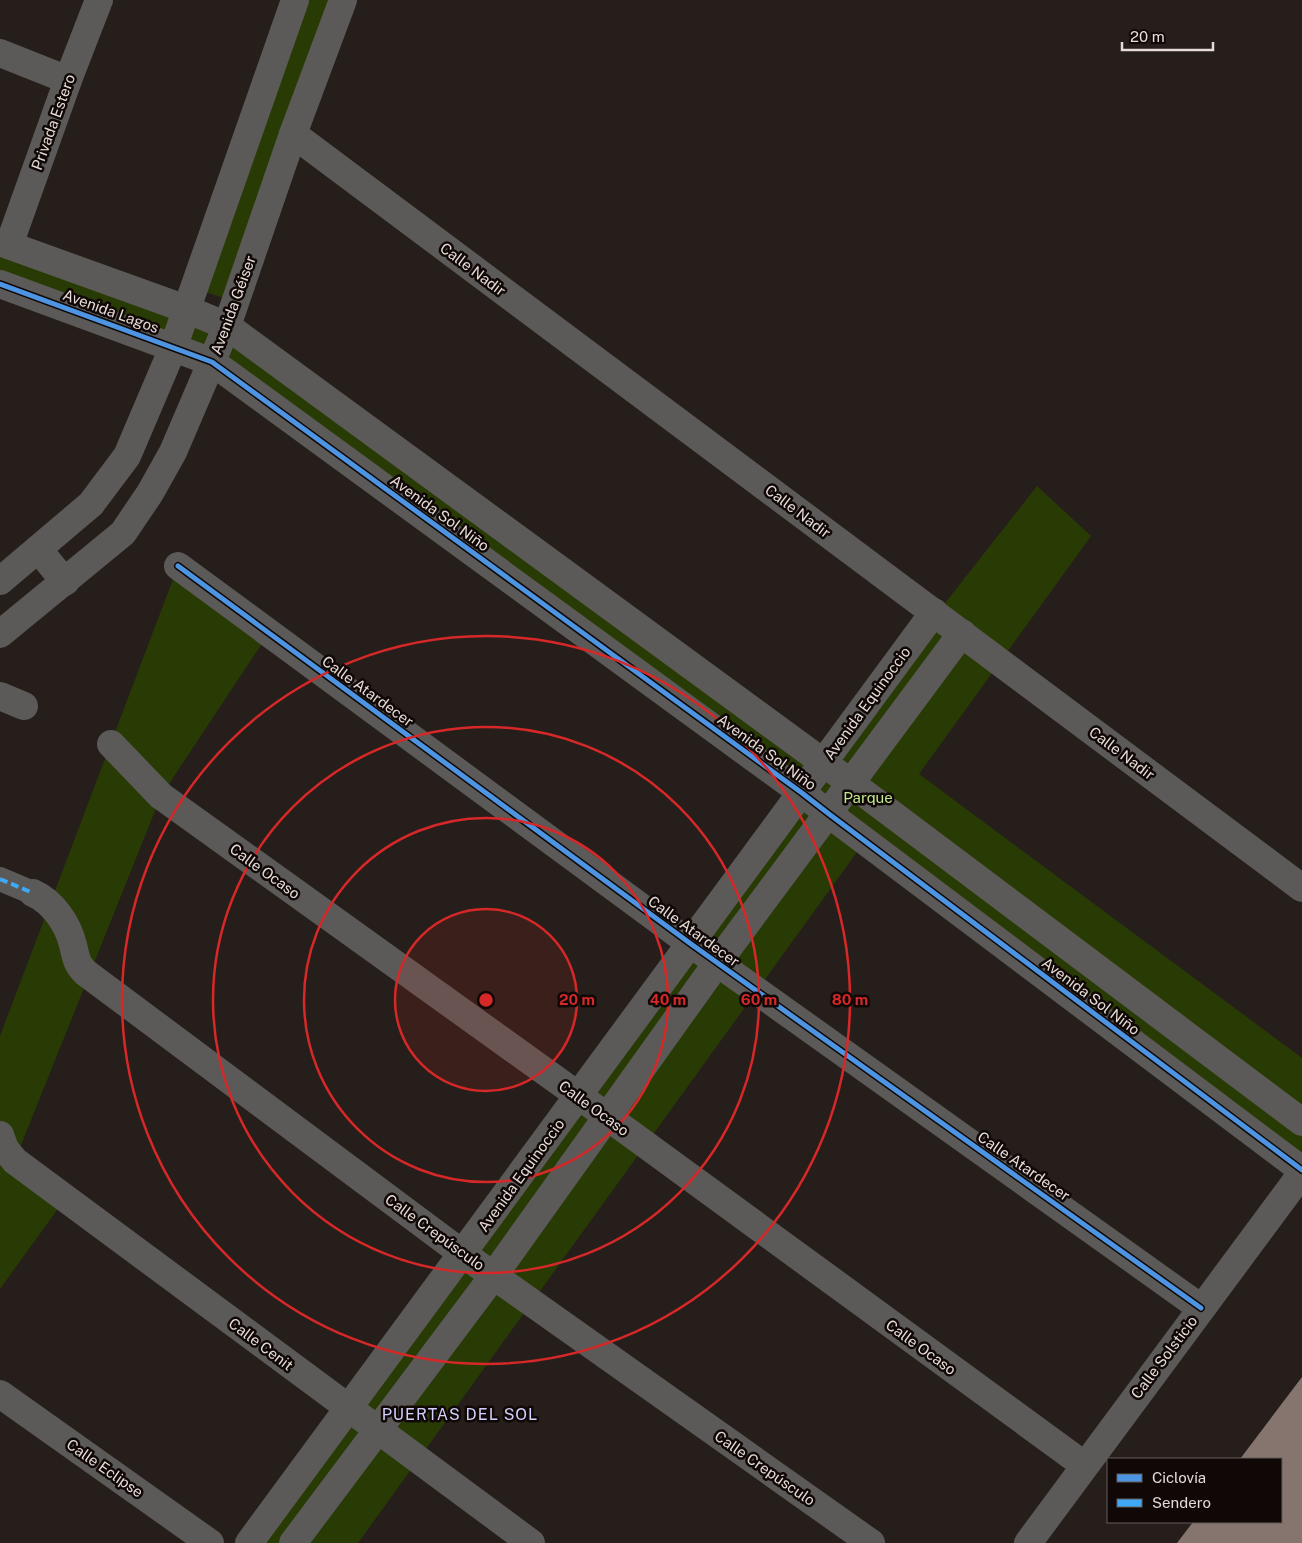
<svg xmlns="http://www.w3.org/2000/svg" width="1302" height="1543" viewBox="0 0 1302 1543" font-family="'Public Sans',sans-serif">
<style>
.green{fill:#293b05}
.building{fill:#86746f}
.lines{fill:none;stroke-linecap:round;stroke-linejoin:round}
.pedestrian{stroke:#5b5a58;stroke-width:24}
.minor{stroke:#5b5a58;stroke-width:28}
.tertiary{stroke:#5b5a58;stroke-width:28}
.quiet{stroke:#3fa9f5;stroke-width:4;stroke-dasharray:8 4;stroke-linecap:butt}
.cycleway-casing{stroke:#0f0806;stroke-width:8}
.cycleway{stroke:#4d94e3;stroke-width:5}
.ring{fill:none;stroke:#d62828;stroke-width:2.5}
.labels{text-anchor:middle;dominant-baseline:central;stroke-width:5;stroke-linejoin:round;paint-order:stroke}
.street-label{font-size:15px;fill:#e6dbd6;stroke:#0f0806}
.park-label{font-size:15px;fill:#c1e78f;stroke:#0f0806}
.neighbourhood-label{font-size:16px;letter-spacing:1px;fill:#d2d0fc;stroke:#0f0806}
.centre{fill:#d62828;stroke:#0f0806;stroke-width:2.5}
.ring-label{font-size:15px;text-anchor:middle;font-weight:bold;fill:#d62828;stroke:#0f0806;stroke-width:5;stroke-linejoin:round;paint-order:stroke}
</style>
<rect width="100%" height="100%" fill="#261e1a"/>
<g class="green">
<polygon points="309,0 330,0 224,298 203,291"/>
<polygon points="0,241 236,333 816,772 883,682 1037,486 1091,536 919,774 1302,1058 1302,1171 857,852 358,1543 245,1543 801,792 212,362 0,285"/>
<polygon points="178,566 269,633 161,796 15,1160 65,1199 0,1289 0,1036"/>
</g>
<polygon class="building" points="1302,1377 1302,1543 1177,1543 1193,1522 1281,1522 1281,1459 1240,1459"/>
<g class="lines">
<polyline class="pedestrian" points="0,879 33,893"/>
<g class="minor">
<polyline points="0,53 68,80"/>
<polyline points="293,134 1302,888"/>
<polyline points="9,245 68,80 99,0"/>
<polyline points="178,566 691,944 1201,1308"/>
<polyline points="0,581 91,504 127,456 173,348 295,0"/>
<polyline points="0,634 123,533 150,493 173,452 227,326 293,134 343,0"/>
<polyline points="0,696 24,706"/>
<polyline points="111,744 161,796 579,1096 1084,1465"/>
<path d="M33,893C53,902 68,924 73,945C76,957 76,964 86,973L463,1254L871,1543"/>
<polyline points="0,1135 5,1149 15,1161 531,1543"/>
<polyline points="0,1394 210,1543"/>
<polyline points="249,1543 934,612"/>
<polyline points="293,1543 494,1275 717,963 962,633"/>
<polyline points="1028,1543 1302,1173"/>
</g>
<g class="tertiary">
<polyline points="0,242 186,309 227,326 824,763 1302,1122"/>
<polyline points="0,284 212,362 802,793 829,814 1302,1170"/>
<polyline points="38,549 65,582"/>
</g>
<polyline class="quiet" points="0,879 33,893"/>
<defs>
<g id="cycleway">
<polyline points="0,284 212,362 802,793 829,814 1302,1170"/>
<polyline points="178,566 691,944 1201,1308"/>
</g>
</defs>
<use href="#cycleway" class="cycleway-casing"/>
<use href="#cycleway" class="cycleway"/>
</g>
<circle cx="486" cy="1000" r="91" fill="#d62828" fill-opacity=".12"/>
<g class="ring">
<circle cx="486" cy="1000" r="91"/>
<circle cx="486" cy="1000" r="182"/>
<circle cx="486" cy="1000" r="273"/>
<circle cx="486" cy="1000" r="364"/>
</g>
<g class="labels">
<g class="street-label">
<text transform="translate(53 122) rotate(-70)">Privada Estero</text>
<text transform="translate(473 269) rotate(37)">Calle Nadir</text>
<text transform="translate(233 305) rotate(-70)">Avenida Géiser</text>
<text transform="translate(111 311) rotate(20)">Avenida Lagos</text>
<text transform="translate(798 511) rotate(37)">Calle Nadir</text>
<text transform="translate(440 513) rotate(36)">Avenida Sol Niño</text>
<text transform="translate(368 691) rotate(36)">Calle Atardecer</text>
<text transform="translate(867 703) rotate(-54)">Avenida Equinoccio</text>
<text transform="translate(767 752) rotate(36)">Avenida Sol Niño</text>
<text transform="translate(1122 753) rotate(37)">Calle Nadir</text>
<text transform="translate(265 871) rotate(36)">Calle Ocaso</text>
<text transform="translate(694 931) rotate(36)">Calle Atardecer</text>
<text transform="translate(1091 996) rotate(37)">Avenida Sol Niño</text>
<text transform="translate(594 1108) rotate(36)">Calle Ocaso</text>
<text transform="translate(1024 1166) rotate(35)">Calle Atardecer</text>
<text transform="translate(521 1175) rotate(-54)">Avenida Equinoccio</text>
<text transform="translate(435 1232) rotate(36)">Calle Crepúsculo</text>
<text transform="translate(261 1344) rotate(37)">Calle Cenit</text>
<text transform="translate(921 1347) rotate(36)">Calle Ocaso</text>
<text transform="translate(1164 1357) rotate(-53)">Calle Solsticio</text>
<text transform="translate(105 1468) rotate(35)">Calle Eclipse</text>
<text transform="translate(765 1468) rotate(35)">Calle Crepúsculo</text>
</g>
<g class="park-label">
<text x="868" y="797">Parque</text>
</g>
<g class="neighbourhood-label">
<text x="460" y="1414">PUERTAS DEL SOL</text>
</g>
</g>
<circle cx="486" cy="1000" r="8" class="centre"/>
<g class="ring-label">
<text x="577" y="1005">20 m</text>
<text x="668" y="1005">40 m</text>
<text x="759" y="1005">60 m</text>
<text x="850" y="1005">80 m</text>
</g>
<rect x="1107" y="1458" width="175" height="65" fill="#0f0806" stroke="#655c59"/>
<rect x="1117" y="1474" width="25" height="8" fill="#4d94e3" stroke="#655c59"/>
<text x="1152" y="1483" font-size="15" fill="#e6dbd6">Ciclovía</text>
<rect x="1117" y="1499" width="25" height="8" fill="#3fa9f5" stroke="#655c59"/>
<text x="1152" y="1508" font-size="15" fill="#e6dbd6">Sendero</text>
<path d="M1122 42v8h91v-8" fill="none" stroke="#e6dbd6" stroke-width="2.5"/>
<text x="1130" y="42" font-size="15" fill="#e6dbd6" stroke="#0f0806" stroke-width="4" paint-order="stroke">20 m</text>
</svg>
